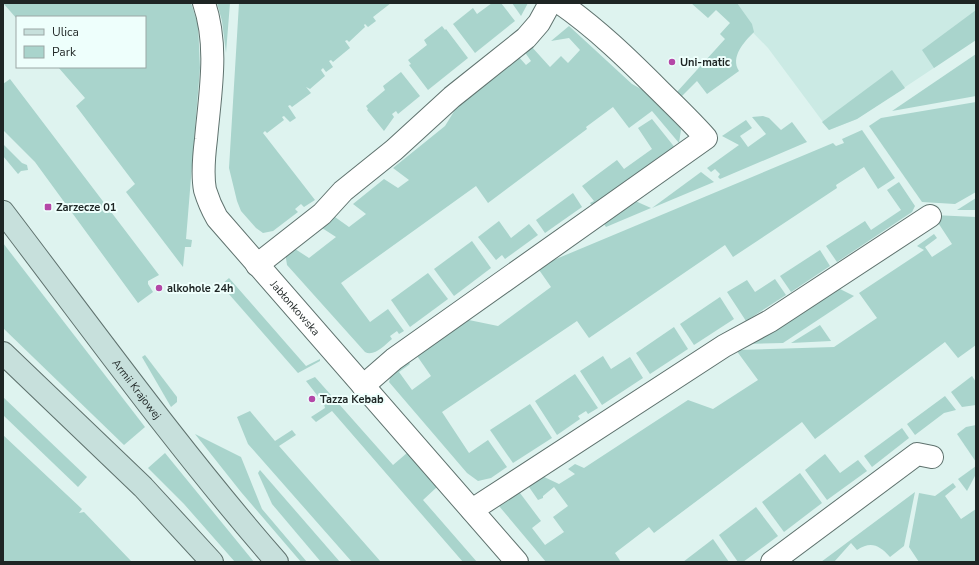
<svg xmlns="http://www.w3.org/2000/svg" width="979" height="565" viewBox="0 0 979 565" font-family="'Nunito Sans',sans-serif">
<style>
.built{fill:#cbeae4}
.green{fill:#a9d4cc}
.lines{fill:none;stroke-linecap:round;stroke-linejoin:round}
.street-casing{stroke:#5f726e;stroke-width:24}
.secondary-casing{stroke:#5f726e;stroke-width:24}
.street{stroke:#fff;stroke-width:22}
.secondary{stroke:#c7e0dc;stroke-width:22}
.poi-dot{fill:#b447a7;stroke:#eefffc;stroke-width:1.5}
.labels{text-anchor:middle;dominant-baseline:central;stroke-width:4;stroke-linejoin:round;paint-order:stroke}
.poi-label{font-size:11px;font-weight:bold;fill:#1e2524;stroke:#eefffc;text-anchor:start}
.street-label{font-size:11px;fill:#1e2524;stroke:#eefffc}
</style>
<rect width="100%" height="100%" fill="#def3ef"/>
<polygon class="built" points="724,3 976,3 976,40 857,119 829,130 768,48"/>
<g class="green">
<polygon points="3,3 191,3 198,24 200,68 186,239 192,240 191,247 185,247 183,267 126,192 135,184 76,106 85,98 58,67 145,67 145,17 17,17 17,19"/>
<polygon points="217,3 230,3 226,53 222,21"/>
<polygon points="239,3 391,3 373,17 376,21 368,27 365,24 364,25 365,27 349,42 347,40 345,41 350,48 333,62 331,60 329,61 333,67 326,72 323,68 321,70 325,76 310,89 306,87 311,93 292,107 290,105 288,106 296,118 290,122 284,116 282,117 284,120 267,133 265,131 263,133 315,200 304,207 301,204 295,209 298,212 273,231 263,233 256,228 241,211 237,201 229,168"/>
<polygon points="492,3 501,3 515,21 475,53 453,24 473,8 477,14"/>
<polygon points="512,3 528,3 521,16"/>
<path d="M691,3H737L752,24L754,32C744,42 730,57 739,71L707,94L697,81L680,98L676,93L725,39L720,34L730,23L716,10L708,18Z"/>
<polygon points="976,10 976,40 934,68 922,50"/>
<polygon points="442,26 445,30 446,29 468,58 428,90 409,65 411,64 408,60 427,45 424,40"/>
<path d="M569,26L632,84L650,94L678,121L681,130L679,143L652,111L629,128L613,107L586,127L587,129L488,203L476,186L341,283L370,322L388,309L404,331L399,334L397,331L390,336L392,339C385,345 374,357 365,352L287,265L285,252L292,247L309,258L336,237L322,228L335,217L349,227L366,214L353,204L384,179L398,188L409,180L393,168L445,126L458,105L518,56L526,65L531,61L524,51L531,46L550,67L561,56L568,63L580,50L569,38L551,41Z"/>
<polygon points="976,54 976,96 892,111"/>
<polygon points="892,70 905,88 857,119 829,130 822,122"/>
<polygon points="401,72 420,96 398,114 396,111 392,114 394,117 384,131 367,110 368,109 366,106 385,90 383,86"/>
<polygon points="10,79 159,275 148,281 148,284 153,292 138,303 35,162 3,130 3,84"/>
<polygon points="976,102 976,192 955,204 922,202 869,126 881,118"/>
<polygon points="763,116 769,118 781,130 792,122 807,142 720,179 718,177 720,174 715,169 711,172 707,168 739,145 722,136 746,120 752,128 740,136 748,147 766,134 752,117"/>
<polygon points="652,119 676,149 594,208 590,203 594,201 582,186 617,160 624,169 652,149 638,128"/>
<polygon points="862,130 895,178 878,189 864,167 836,185 837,188 733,257 725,245 589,338 577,321 442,412 469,453 488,440 507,467 491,478 478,481 467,473 389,382 391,375 407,360 410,364 399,372 412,390 431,376 415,353 464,319 498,326 551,287 537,267 833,143 836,146 844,143 842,139"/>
<polygon points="3,144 22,163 27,165 28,170 21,171 18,174 3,156"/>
<polygon points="701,172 714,182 652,208"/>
<polygon points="899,182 915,206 912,212 837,262 826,246 865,221 871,230 901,210 887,190"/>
<polygon points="573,193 582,207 545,233 536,220"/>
<polygon points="976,198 976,210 957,210"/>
<polygon points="633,200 651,208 606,227 602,221"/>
<polygon points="933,215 976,217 976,345 958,358 945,342 815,439 802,422 654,533 649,527 615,553 621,562 546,562 499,506 515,491 520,493 541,521 532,528 545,545 564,532 553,517 568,506 554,487 543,496 543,498 538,500 529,487 530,481 540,475 559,484 575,474 568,469 575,464 584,468 688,400 713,409 758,380 736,350 834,347 877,318 859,293 924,250 917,246 934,234 937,238 925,247 932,257 952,244"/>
<polygon points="499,221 511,238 529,224 538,235 505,259 502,255 496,260 478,237"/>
<polygon points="472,241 491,268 454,296 434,269"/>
<polygon points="3,243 145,427 124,445 3,328"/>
<polygon points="820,250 830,266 791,292 780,276"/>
<polygon points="428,273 448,299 410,327 391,300"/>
<polygon points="229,278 306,366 320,359 320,361 298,373 297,372 221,285"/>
<polygon points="775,279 786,295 746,321 727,292 747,280 755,292"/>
<polygon points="836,287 854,296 783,343 743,344"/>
<polygon points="720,297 734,319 694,345 680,324"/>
<polygon points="820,325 831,341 791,343"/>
<polygon points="674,327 688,349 650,374 636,353"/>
<polygon points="145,355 177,397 177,402 171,407 142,357"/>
<polygon points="603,356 611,369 630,357 643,378 602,405 580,371"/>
<polygon points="575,374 598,408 588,414 586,411 578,416 580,419 557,435 535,401"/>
<polygon points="972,376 976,382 976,405 962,407 951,392"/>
<polygon points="315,377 393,465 407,453 437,487 423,500 477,562 463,562 332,411 316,422 311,417 325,408 324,404 306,381"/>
<polygon points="945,396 956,410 944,413 915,435 907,424"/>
<polygon points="3,397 87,477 78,487 3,415"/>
<polygon points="530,404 552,438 513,463 490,430"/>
<polygon points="250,411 275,441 292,430 296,435 279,446 381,562 352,562 248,444 237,417"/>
<polygon points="976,425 976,462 957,434 966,427"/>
<polygon points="902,428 909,438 872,467 864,456"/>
<polygon points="195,434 241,457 262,509 307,562 301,562 241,492"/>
<polygon points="3,435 82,509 79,513 84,512 132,562 3,562"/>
<polygon points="165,453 254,562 235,562 184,504 148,468"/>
<polygon points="825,454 840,473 858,460 867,471 827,500 805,470"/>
<polygon points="976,466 976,474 967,491 958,479"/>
<polygon points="260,470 340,562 321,562 272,504 258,473"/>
<polygon points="800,473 822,503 784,532 762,502"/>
<polygon points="953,483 956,487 945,496 961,519 976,509 976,562 919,562 909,547 919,493 935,496"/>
<path d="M915,492L904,546L890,557C879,545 871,541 857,550L851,543L834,562H821Z"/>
<polygon points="756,507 778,536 743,562 738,562 719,535"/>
<polygon points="713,539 729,562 683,562"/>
</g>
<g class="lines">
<defs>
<g id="street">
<path id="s1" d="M204,3C219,47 210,93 206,139C204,155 202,174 205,190C208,200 212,209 217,218L517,562"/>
<polyline points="257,265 322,214 343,191 394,150 452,97 526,38 539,23 550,3"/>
<path d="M363,386L394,359L706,138C691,121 675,106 659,90C628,59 596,28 560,3"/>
<polyline points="472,510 724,346 770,321 930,216"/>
<polyline points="772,562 917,454 932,457"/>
</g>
<g id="secondary">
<path id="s2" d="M3,212C93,330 180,451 277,562"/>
<polyline points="3,353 143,487 212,562"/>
</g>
</defs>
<use href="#street" class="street-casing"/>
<use href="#secondary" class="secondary-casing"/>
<use href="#street" class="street"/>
<use href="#secondary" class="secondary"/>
</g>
<g class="poi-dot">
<circle cx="672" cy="62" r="4"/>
<rect x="44" y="203" width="8" height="8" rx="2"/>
<circle cx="159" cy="288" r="4"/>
<circle cx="312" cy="399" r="4"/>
</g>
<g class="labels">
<g class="poi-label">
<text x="680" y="62">Uni-matic</text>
<text x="56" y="207">Zarzecze 01</text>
<text x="167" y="288">alkohole 24h</text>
<text x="320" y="399">Tazza Kebab</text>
</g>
<g class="street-label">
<text stroke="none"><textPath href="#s1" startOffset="338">Jabłonkowska</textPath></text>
<text stroke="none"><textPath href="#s2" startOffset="222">Armii Krajowej</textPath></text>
</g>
</g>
<rect width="979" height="565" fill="none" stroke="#1e2524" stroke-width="8"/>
<rect x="16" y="16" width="130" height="52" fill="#eefffc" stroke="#9ba8a6"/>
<rect x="24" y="29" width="20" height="6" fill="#c7e0dc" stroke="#9ba8a6"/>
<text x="52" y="36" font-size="12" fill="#1e2524">Ulica</text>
<rect x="24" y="46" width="20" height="12" fill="#a9d4cc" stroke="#9ba8a6"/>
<text x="52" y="56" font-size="12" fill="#1e2524">Park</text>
</svg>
